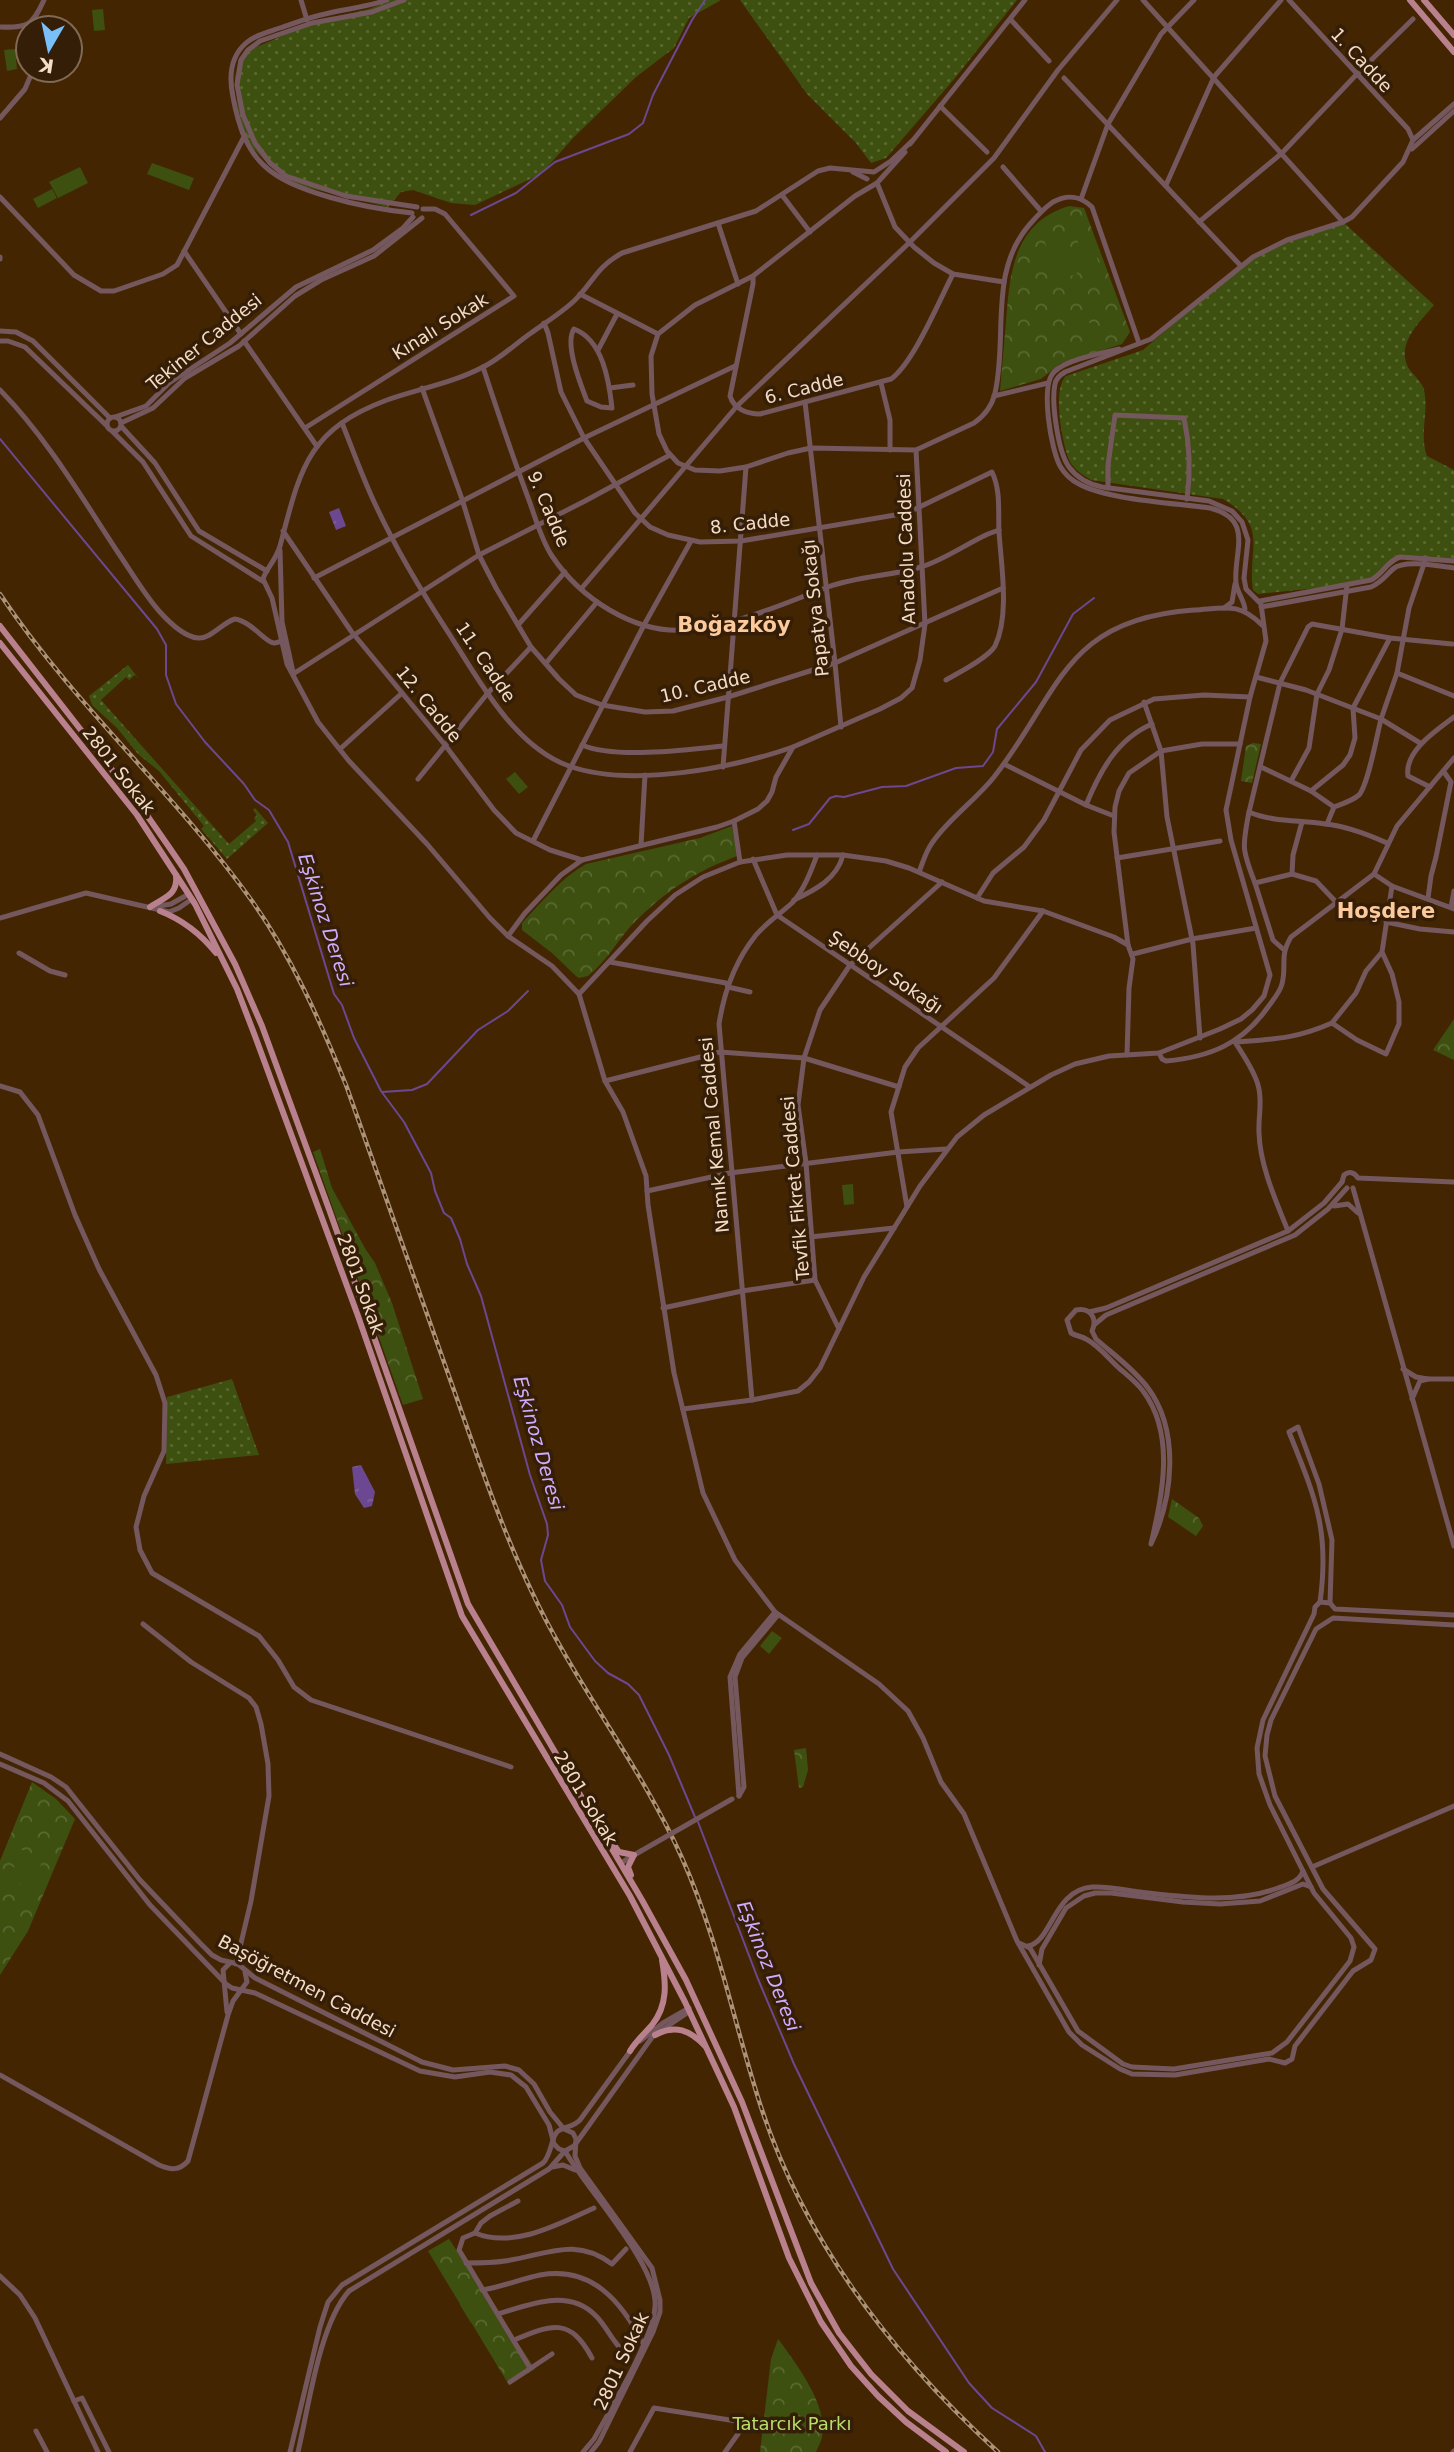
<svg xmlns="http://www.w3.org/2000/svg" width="1454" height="2452" viewBox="0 0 1454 2452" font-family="'DejaVu Sans',sans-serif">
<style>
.grass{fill:url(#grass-dots)}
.park{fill:url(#park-crowns)}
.garden{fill:#3e5010}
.water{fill:url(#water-ripples)}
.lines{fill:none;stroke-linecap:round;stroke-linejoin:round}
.stream{stroke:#6b4891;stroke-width:2}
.minor{stroke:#74585e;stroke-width:5}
.major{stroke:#b9818e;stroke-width:6}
.rail-casing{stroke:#ad9276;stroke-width:4.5}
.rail{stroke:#341e07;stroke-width:2;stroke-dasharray:5;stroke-linecap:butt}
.minor-bridge{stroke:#74585e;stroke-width:5}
.labels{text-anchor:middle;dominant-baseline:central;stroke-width:7;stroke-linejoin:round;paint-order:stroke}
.street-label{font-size:18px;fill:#f5dcc6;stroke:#341e07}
.park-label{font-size:18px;fill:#b9df6b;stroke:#341e07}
.water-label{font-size:19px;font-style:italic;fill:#d1acfe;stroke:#341e07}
.quarter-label{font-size:21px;font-weight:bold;fill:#fcca9c;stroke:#341e07}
</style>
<defs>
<pattern id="grass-dots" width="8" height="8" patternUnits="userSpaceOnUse" patternTransform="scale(1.75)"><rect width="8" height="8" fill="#3e5010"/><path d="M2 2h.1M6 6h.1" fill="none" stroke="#5a6931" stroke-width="1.8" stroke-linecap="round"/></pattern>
<pattern id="park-crowns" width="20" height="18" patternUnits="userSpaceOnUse" patternTransform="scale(1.75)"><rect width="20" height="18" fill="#3e5010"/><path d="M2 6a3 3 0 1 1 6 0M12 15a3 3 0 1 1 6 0" fill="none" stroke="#5a6931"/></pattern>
<pattern id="water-ripples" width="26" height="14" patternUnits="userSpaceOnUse" patternTransform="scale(1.75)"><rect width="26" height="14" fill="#6b4891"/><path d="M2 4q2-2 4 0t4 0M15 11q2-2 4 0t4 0" fill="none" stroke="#81629f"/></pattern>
</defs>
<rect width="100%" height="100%" fill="#442502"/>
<g class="grass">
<polygon points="391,0 721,0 689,18 674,48 636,77 574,137 541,174 475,205 451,203 413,190 401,192 388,207 293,184 271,167 240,134 235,77 239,59 249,50 315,22 369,9"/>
<polygon points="740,0 1017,0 955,78 886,158 871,163 856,143 807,94"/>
<path d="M1343,222L1434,305C1420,322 1396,343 1408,367C1413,376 1422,381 1424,390C1429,412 1419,434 1427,456L1454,470V561L1400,557L1378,576L1347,585L1258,594L1253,590C1247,548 1270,527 1223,499L1091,480C1083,475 1075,470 1070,462C1062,445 1052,388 1066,376L1143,350L1241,266L1272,247Z"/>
<polygon points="128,665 139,679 135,675 129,680 126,677 101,700 229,844 256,821 254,818 257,815 253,810 255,808 268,823 227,859 201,829 204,826 159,771 138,754 117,728 92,705 89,696"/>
<polygon points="232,1379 259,1455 166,1464 167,1397"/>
</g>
<g class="park">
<path d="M1069,206L1084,208L1130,332L1122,344L1060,364L1041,379L1000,391C1002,368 1004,344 1006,321C1010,271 1014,223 1069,206Z"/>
<polygon points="1253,743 1261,744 1252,783 1241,781 1246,746"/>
<path d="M732,826L737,856C692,873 664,892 630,927C616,943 605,963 588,976L579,978L576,976L552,953L522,930V923C541,903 561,878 586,864L700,838Z"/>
<polygon points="1454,1019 1454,1060 1433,1050"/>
<polygon points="320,1149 332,1188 366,1250 375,1263 392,1303 423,1399 403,1405 313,1152"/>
<polygon points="1172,1499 1199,1518 1203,1526 1196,1536 1168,1517"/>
<polygon points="806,1748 808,1770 803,1787 799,1788 794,1750"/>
<polygon points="32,1782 56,1799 75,1819 28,1931 0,1975 0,1861"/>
<polygon points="449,2239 535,2369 509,2385 428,2251"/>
<path d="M778,2339C795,2362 829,2406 822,2437C821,2442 818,2447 816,2452H760L771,2359Z"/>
</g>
<g class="garden">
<polygon points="103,9 105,30 94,31 92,10"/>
<polygon points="15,49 17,69 7,71 4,50"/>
<polygon points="152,163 194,178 189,190 147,174"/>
<polygon points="80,167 88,183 58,198 49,182"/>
<polygon points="52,189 57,198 38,208 33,199"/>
<polygon points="1088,232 1102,273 1090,277 1076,236"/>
<polygon points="1067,236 1077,274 1054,280 1045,242"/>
<polygon points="1086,310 1092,332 1081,335 1075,314"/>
<polygon points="515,772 528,787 519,794 506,779"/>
<polygon points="853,1184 854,1204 844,1205 842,1185"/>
<polygon points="772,1631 782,1638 769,1654 760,1646"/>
<polygon points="19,1849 43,1857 39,1871 15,1861"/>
<polygon points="11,1866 36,1876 32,1889 7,1879"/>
<polygon points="470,2299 481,2317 471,2323 460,2305"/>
</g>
<g class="water">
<polygon points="339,508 346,526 336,530 329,512"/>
<polygon points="361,1465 375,1492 372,1506 364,1508 355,1494 352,1467"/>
</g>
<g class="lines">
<g class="stream">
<polyline points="471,215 516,193 555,162 629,134 643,123 653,95 692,20 705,0"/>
<polyline points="0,439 157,629 166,645 166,675 176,704 205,742 244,784 255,800 269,810 288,842 334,994 342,1005 354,1038 381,1091 404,1122 431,1173 435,1191 444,1213 451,1218 460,1239 467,1264 481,1296 530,1475 547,1524 548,1535 541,1560 545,1581 562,1605 570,1627 595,1661 608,1673 628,1684 639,1695 669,1755 695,1817"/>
<polyline points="793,830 809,824 830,798 836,796 844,797 882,787 906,786 956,768 983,766 993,752 997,729 1036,682 1073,614 1094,598"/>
<polyline points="382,1092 412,1090 427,1084 478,1030 508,1011 528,991"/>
<polyline points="698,1822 758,1979 794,2064 893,2269 969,2383 992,2408 1036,2436 1045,2452"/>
</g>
<g class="minor">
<polyline points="301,0 307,20"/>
<path d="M387,0C367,7 346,9 325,14C310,17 295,23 280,28C268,32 255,35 246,43C230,57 229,78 233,97C245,162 269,179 329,197C356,205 384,210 412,213"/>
<polyline points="404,0 372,12 312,23 260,41 248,50 241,60 237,85 243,115 255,143 270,163 286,176 346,196 417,207"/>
<polyline points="1143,0 1343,222"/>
<polyline points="1289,0 1408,129 1413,140"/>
<polyline points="1011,20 1049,61"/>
<path d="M0,27C28,28 32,26 44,0"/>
<polyline points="1064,78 1241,266"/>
<polyline points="940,106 987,152"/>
<polyline points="0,118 25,89 33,70"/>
<path d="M912,141L891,161L874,172L830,168L818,171L756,211L622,253C595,268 594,282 574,301C561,313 545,323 531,333C515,344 500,359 483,367C453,383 418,389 387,400C306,430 300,471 280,546C276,560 266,569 263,579L272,598L287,664L318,722L349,761L427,844L490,918L508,936L552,966L579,994L605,1081L623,1112L646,1176L648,1205L674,1373L703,1493L735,1560L775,1612L879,1684L908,1711L923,1738L941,1782L964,1814L1017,1941L1069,2032L1082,2045L1120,2069L1132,2074L1175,2075L1269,2059L1285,2063L1292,2059L1295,2046L1353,1971L1371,1960L1375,1949L1323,1889L1275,1796L1265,1756L1267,1735L1271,1720L1316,1629L1333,1618L1454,1625"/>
<polyline points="910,144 1025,0"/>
<polyline points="1412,149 1454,111"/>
<path d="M905,152L877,183L855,196L753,276L695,305L658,334L651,356L652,394L659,434L667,451L678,463L695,470L720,471L746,467L788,453L811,448L916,450L974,423C984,416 992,406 995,393C1008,337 988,271 1030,224C1037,216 1044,208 1053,202C1067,194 1081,196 1092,207L1139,343"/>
<polyline points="1003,167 1041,211"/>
<polyline points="853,172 867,179"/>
<polyline points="877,183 895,227 914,247 934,263 953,274 1004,282"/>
<polyline points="1166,185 1214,77 1281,0"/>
<polyline points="782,195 810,232"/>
<polyline points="0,197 74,275 101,291 114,291 163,274 177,265 245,135"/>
<polyline points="1081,199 1108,124 1161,34 1194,0"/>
<polyline points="1199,222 1282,153 1356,75 1413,19"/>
<polyline points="718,223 738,284"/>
<polyline points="184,251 241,334"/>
<polyline points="0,257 0,259"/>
<path d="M753,276V284L730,396C734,409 747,414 760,414L891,379C914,362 939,301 953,274"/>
<polyline points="580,294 658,334"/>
<path d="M544,323L548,333L561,392L584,438L635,513L650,527L668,535L700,542L741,541L907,513L992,472C1001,491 998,512 999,532C1001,564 1010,615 995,646C988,658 958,673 946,680"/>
<path d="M574,329C603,340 609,381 612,408L601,407L587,401C581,385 564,344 574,329Z"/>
<polyline points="0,331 16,332 33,341 110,418"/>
<polyline points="0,341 8,341 25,347 107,426"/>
<polyline points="244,341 316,445"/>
<path d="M1119,349C1102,353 1065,360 1054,372C1040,386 1051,449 1060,466C1064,473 1071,480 1079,484C1108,500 1175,503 1210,508C1255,519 1233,553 1236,583C1237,592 1244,600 1245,609"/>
<polyline points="598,350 617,314"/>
<path d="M483,367C498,413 513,458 530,503C536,520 542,541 552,556C580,598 634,634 686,630C735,626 782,604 828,587C858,576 891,576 921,567C944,560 966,544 988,534L999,530"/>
<polyline points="881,383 890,420 890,450"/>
<polyline points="422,388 462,499 479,555 496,588 531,647 559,679 576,695 602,705 645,712 673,711 728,697 835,663 1003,588"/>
<polyline points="610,388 633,385"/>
<path d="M0,390C47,438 82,498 119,554C132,573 144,594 159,611C168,621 184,637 198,638C211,639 223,622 235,619C251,621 266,643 274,643C278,643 281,641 285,639"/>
<polyline points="994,396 1048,383"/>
<polyline points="805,402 835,663 841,727"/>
<circle cx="114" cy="424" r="7"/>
<polyline points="115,417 146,406 169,383 230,343 296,287 373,250 403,228 413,217"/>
<polyline points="121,423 153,408 185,378 239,346 295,296 321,280 374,256 422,218"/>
<path d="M342,423C353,450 363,479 376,506C397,551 423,594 450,635C479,681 515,747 569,766C631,788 733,768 793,747"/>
<polyline points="121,426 155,463 199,531 267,571"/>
<polyline points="305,428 514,296 445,214 435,209 423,209"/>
<polyline points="113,432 143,462 191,536 264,582"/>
<path d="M1108,488V465L1115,415L1184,418C1190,446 1191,470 1187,499"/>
<polyline points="283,531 351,631 445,745 494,810 516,833 550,850 582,860"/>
<polyline points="280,550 282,622 293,672"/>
<polyline points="314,578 584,438 735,366"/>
<polyline points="581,589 737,406 910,242 994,158 1058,70 1117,0"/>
<path d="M1260,601L1371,580C1383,574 1387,561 1400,557L1454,561"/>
<path d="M1261,607L1371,587C1382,582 1385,576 1393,569C1404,559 1439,566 1454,568"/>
<polyline points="1224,608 1232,602 1235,584"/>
<polyline points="518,625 565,572"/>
<polyline points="546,663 597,602"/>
<polyline points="1397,673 1454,696"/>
<polyline points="293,674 479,555 585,501 670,455"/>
<polyline points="1256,677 1306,690 1381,719 1397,673 1409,608 1426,558"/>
<polyline points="1144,702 1161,751 1167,817 1193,944 1200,1038"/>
<path d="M582,745C614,759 687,750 723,746"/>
<polyline points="340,749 402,693"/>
<polyline points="1004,764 1086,805 1114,816"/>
<polyline points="723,767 746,467"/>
<polyline points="1261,767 1311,791 1334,807 1327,824"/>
<polyline points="418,779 487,694 531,647"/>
<polyline points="1291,781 1309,748 1317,694 1329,670 1342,629 1347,585"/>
<path d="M1430,787L1408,776C1404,751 1437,730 1454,717"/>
<polyline points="1311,791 1343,765 1350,755 1355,738 1353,708 1390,638"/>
<path d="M1086,805C1100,771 1117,739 1152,724"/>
<path d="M1334,807C1342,804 1352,801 1359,795C1368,785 1377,735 1381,719L1420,743"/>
<path d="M1249,812C1242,847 1242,850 1255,883"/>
<polyline points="734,821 740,862"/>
<polyline points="1302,822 1293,855 1292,874 1316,881 1336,902"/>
<polyline points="533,841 644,625 691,541"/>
<path d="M1387,843C1367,834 1347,826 1325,824C1300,820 1272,822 1249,812L1280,683L1308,627L1312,624L1390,638L1452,644"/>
<polyline points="641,845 645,775"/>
<polyline points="1117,858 1220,841"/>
<polyline points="753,859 777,915 1030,1087"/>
<path d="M919,872C923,862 926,851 932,843C949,818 975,801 994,777C1061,691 1064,619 1194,610C1225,608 1239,602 1262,625"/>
<polyline points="1374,874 1392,886 1454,909"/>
<polyline points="977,898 993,873 1024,847 1044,820 1081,750 1110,720 1154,699 1204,695 1250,697"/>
<polyline points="1428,898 1431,876 1436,857 1451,782 1444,772"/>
<path d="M794,900C815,890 837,879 843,855"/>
<polyline points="153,907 171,904 189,894"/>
<polyline points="1451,907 1454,891"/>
<polyline points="0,918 86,893 169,912 179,908 192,899"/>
<polyline points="1386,922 1420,929 1454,932"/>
<polyline points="508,936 525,913 561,875 582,860 717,827 734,821 758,809 767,801 772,792 776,777 793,747 880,709 901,698 912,688 920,660 925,624 916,450"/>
<polyline points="1283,949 1273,940 1255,883 1292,874"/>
<polyline points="1382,952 1366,971 1356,993 1332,1023 1357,1040 1386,1054 1399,1024 1399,1002 1392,974 1382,952 1392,886"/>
<polyline points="19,953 50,971 65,975"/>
<polyline points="1133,954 1192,939 1256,928"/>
<polyline points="610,962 726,983 728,987 750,992"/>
<polyline points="579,994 647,921 675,895 703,877 740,862 787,855 843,855 886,861 909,868 984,901 1043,911 1114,937 1128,945"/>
<path d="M1159,1053L1162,1059L1166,1061C1210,1057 1242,1044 1268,1007C1273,1000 1280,992 1282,984C1287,964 1279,957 1291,937L1374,874L1397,826L1454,758"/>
<polyline points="1127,1055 1129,988 1133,959 1128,945 1114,832 1115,807 1119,791 1129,773 1161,751 1202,744 1240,744"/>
<polyline points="605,1081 720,1052 804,1058 899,1087"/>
<polyline points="0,1086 20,1092 38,1115 75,1215 99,1269 156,1375 165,1403 164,1451 144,1496 136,1527 140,1550 152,1573 259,1636 278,1660 294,1687 311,1700 511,1767"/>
<path d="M1342,1182L1344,1175C1349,1171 1354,1172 1358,1178L1454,1182"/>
<polyline points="1353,1188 1454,1546"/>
<polyline points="647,1191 730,1173 898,1152 946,1149"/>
<polyline points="1334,1206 1348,1204 1358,1213"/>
<polyline points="907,1207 891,1112 905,1067 918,1048 994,978 1043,911"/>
<path d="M1288,1231C1276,1201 1260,1166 1259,1133C1258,1116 1263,1101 1258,1085C1254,1070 1243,1055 1235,1042C1275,1039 1295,1039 1332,1023"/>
<polyline points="810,1237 894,1228"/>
<polyline points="663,1308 742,1291 815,1280"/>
<path d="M1076,1310C1090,1307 1098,1318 1092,1331L1096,1339C1113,1354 1134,1369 1148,1388C1180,1431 1173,1498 1151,1544C1162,1495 1176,1435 1143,1391C1136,1382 1127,1375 1119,1368C1109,1359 1098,1345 1086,1339C1081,1336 1076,1336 1071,1333L1067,1320Z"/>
<polyline points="1089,1312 1106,1308 1288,1231 1324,1203 1342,1182"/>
<polyline points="1095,1324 1106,1315 1295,1235 1328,1209 1347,1188"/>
<polyline points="839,1329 815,1280 806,1163 798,1105 804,1058 820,1010 850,965 942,882"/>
<polyline points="1403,1369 1416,1377 1428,1379 1420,1381 1412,1399"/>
<polyline points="1428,1379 1454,1379"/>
<path d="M752,1400L719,1024C724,992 735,961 756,935C766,923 780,914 792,903C804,890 811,871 817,855"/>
<path d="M683,1409L752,1400L798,1391L809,1382L820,1368L864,1277L920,1186L957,1137L984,1115L1051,1075L1075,1064L1109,1056L1159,1053L1220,1029L1241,1019L1252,1010L1264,996L1270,975L1231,840L1226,810L1250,697L1266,641L1261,604L1246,589L1244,578L1248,540L1242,522L1232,511L1209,501L1102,487C1088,484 1077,478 1069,467C1058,452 1051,402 1055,384C1056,378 1060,375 1065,372L1151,339L1253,257L1287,240L1343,222L1352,217L1403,162L1413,140L1454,104"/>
<path d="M1320,1602C1330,1530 1315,1497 1289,1432L1298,1427L1319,1484L1332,1540L1330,1603"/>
<polyline points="143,1624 191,1662 249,1698 256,1707 261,1724 268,1764 269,1796 251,1901 236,1964"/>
<polyline points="0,1754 51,1777 66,1787 140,1880 200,1943 212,1955 221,1960 238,1964 255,1978 422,2062 453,2070 505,2066 519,2070 534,2084 550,2112 564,2129 573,2133 576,2139 575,2156 580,2168 652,2268 660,2300 660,2312 653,2332 599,2442 591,2452"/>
<polyline points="0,1764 44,1783 68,1801 150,1905 226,1984 232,1988 255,1993 420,2071 455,2077 490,2072 511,2075 526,2087 549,2125 554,2144 559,2149 565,2151"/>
<polyline points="739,1796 730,1677 740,1654 775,1612"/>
<polyline points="739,1796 744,1787 735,1677 742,1658 778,1615"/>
<polyline points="621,1863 641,1851"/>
<polyline points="1312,1867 1454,1806"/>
<polyline points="1019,1943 1030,1948 1078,2031 1123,2064 1132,2067 1174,2069 1272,2053 1287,2042 1350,1961 1354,1947 1351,1938 1314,1893 1270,1805 1259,1774 1257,1748 1263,1720 1314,1614 1315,1607 1320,1602 1330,1603 1335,1609 1454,1615"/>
<path d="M1028,1946C1052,1942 1053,1890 1092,1887C1108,1886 1124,1890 1140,1892C1185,1897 1235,1904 1278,1888C1289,1884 1299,1882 1303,1871"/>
<polyline points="1039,1965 1042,1949 1066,1908 1084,1896 1095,1893 1111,1893 1183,1902 1220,1904 1260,1901 1303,1884 1311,1887"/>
<polyline points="227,2012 223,1970 230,1963"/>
<polyline points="640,2041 663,2023 689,2008"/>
<path d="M0,2075L159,2165C171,2170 179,2171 188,2161L228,2015L233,2001L247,1982L245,1972"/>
<path d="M565,2151C587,2190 659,2266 655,2307C653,2339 611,2408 594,2439L583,2452"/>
<polyline points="552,2167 563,2165 575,2170"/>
<polyline points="518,2201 490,2216 481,2223 475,2233 463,2238 459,2250 530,2368"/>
<path d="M475,2233C514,2249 559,2224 594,2208"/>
<path d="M466,2263C479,2263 492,2263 505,2261C546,2255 575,2236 612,2264L626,2249"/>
<polyline points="0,2276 20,2295 35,2318 98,2452"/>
<path d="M482,2290C502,2287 520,2279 540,2275C592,2266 621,2301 643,2343"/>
<path d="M498,2314C530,2304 569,2288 596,2316C607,2327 612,2341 623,2351L630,2352"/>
<path d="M514,2340C552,2324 570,2317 592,2358"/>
<polyline points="510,2382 552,2354"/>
<polyline points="74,2401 82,2398 109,2452"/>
<polyline points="36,2431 47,2452"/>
<path d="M290,2452L320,2327L328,2302L342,2285L543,2163C552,2154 551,2136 558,2131C566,2126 573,2127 580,2120L631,2050"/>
<path d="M298,2452C309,2406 319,2325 349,2291L549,2169L565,2151L574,2146L653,2036L687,2013"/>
<polyline points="630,2452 654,2408 736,2421 738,2434 725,2452"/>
<polyline points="1453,2452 1454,2451"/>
</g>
<g class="major">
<polyline points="1410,0 1454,52"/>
<polyline points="1424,0 1454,35"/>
<polyline points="0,626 144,811 169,847 184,869 235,964 262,1026 330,1212 468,1604 642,1900 686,1980 742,2102 811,2283 839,2333 871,2374 908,2411 964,2452"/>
<polyline points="0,643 137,815 195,904 237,989 255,1036 358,1316 462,1616 630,1896 685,2002 734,2107 789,2258 821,2322 851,2366 878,2396 906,2422 946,2452"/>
<path d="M150,907C164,897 178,896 176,875"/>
<path d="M160,911C183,920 200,933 216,953"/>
<polyline points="614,1845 619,1852 634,1855 628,1867 631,1875"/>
<path d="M655,2035C675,2024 690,2030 705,2046"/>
<path d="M630,2051C636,2041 645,2033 652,2025C668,2005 666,1983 662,1960"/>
</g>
<defs>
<path id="rail" d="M0,594C73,704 175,793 252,901C292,957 320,1021 346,1085C381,1184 416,1283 451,1382C476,1452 499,1523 531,1590C574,1683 640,1764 682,1858C718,1938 734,2024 761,2107C805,2242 895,2358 998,2452"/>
</defs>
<use href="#rail" class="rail-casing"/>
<use href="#rail" class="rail"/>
<polyline class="minor-bridge" points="641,1851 732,1799"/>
</g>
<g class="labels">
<g class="street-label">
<text transform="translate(1362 60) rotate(47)">1. Cadde</text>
<text transform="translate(440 326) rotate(-32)">Kınalı Sokak</text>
<text transform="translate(204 342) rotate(-39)">Tekiner Caddesi</text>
<text transform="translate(804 388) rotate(-14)">6. Cadde</text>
<text transform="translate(549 509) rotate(67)">9. Cadde</text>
<text transform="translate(750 523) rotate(-6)">8. Cadde</text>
<text transform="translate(906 549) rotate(-92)">Anadolu Caddesi</text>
<text transform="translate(815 608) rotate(-96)">Papatya Sokağı</text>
<text transform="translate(486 662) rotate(56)">11. Cadde</text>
<text transform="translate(705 686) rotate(-13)">10. Cadde</text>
<text transform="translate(429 704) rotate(51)">12. Cadde</text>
<text transform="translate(119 770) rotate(52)">2801 Sokak</text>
<text transform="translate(886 972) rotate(34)">Şebboy Sokağı</text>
<text transform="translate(714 1135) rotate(-95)">Namık Kemal Caddesi</text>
<text transform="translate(795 1188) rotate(-95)">Tevfik Fikret Caddesi</text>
<text transform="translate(361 1284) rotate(70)">2801 Sokak</text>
<text transform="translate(586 1798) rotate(59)">2801 Sokak</text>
<text transform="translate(307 1986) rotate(28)">Başöğretmen Caddesi</text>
<text transform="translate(621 2361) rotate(-65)">2801 Sokak</text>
</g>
<g class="park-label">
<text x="792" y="2423">Tatarcık Parkı</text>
</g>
<g class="water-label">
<text transform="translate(326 920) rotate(72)">Eşkinoz Deresi</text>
<text transform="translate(539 1443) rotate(74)">Eşkinoz Deresi</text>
<text transform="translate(769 1966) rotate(68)">Eşkinoz Deresi</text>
</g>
<g class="quarter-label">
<text x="734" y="625">Boğazköy</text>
<text x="1386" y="911">Hoşdere</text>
</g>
</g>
<g transform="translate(49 49) rotate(189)"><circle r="33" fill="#341e07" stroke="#816a53" stroke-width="2"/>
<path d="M0-5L12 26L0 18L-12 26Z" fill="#79bff8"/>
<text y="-10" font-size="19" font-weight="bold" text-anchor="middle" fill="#f5dcc6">K</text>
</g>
</svg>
